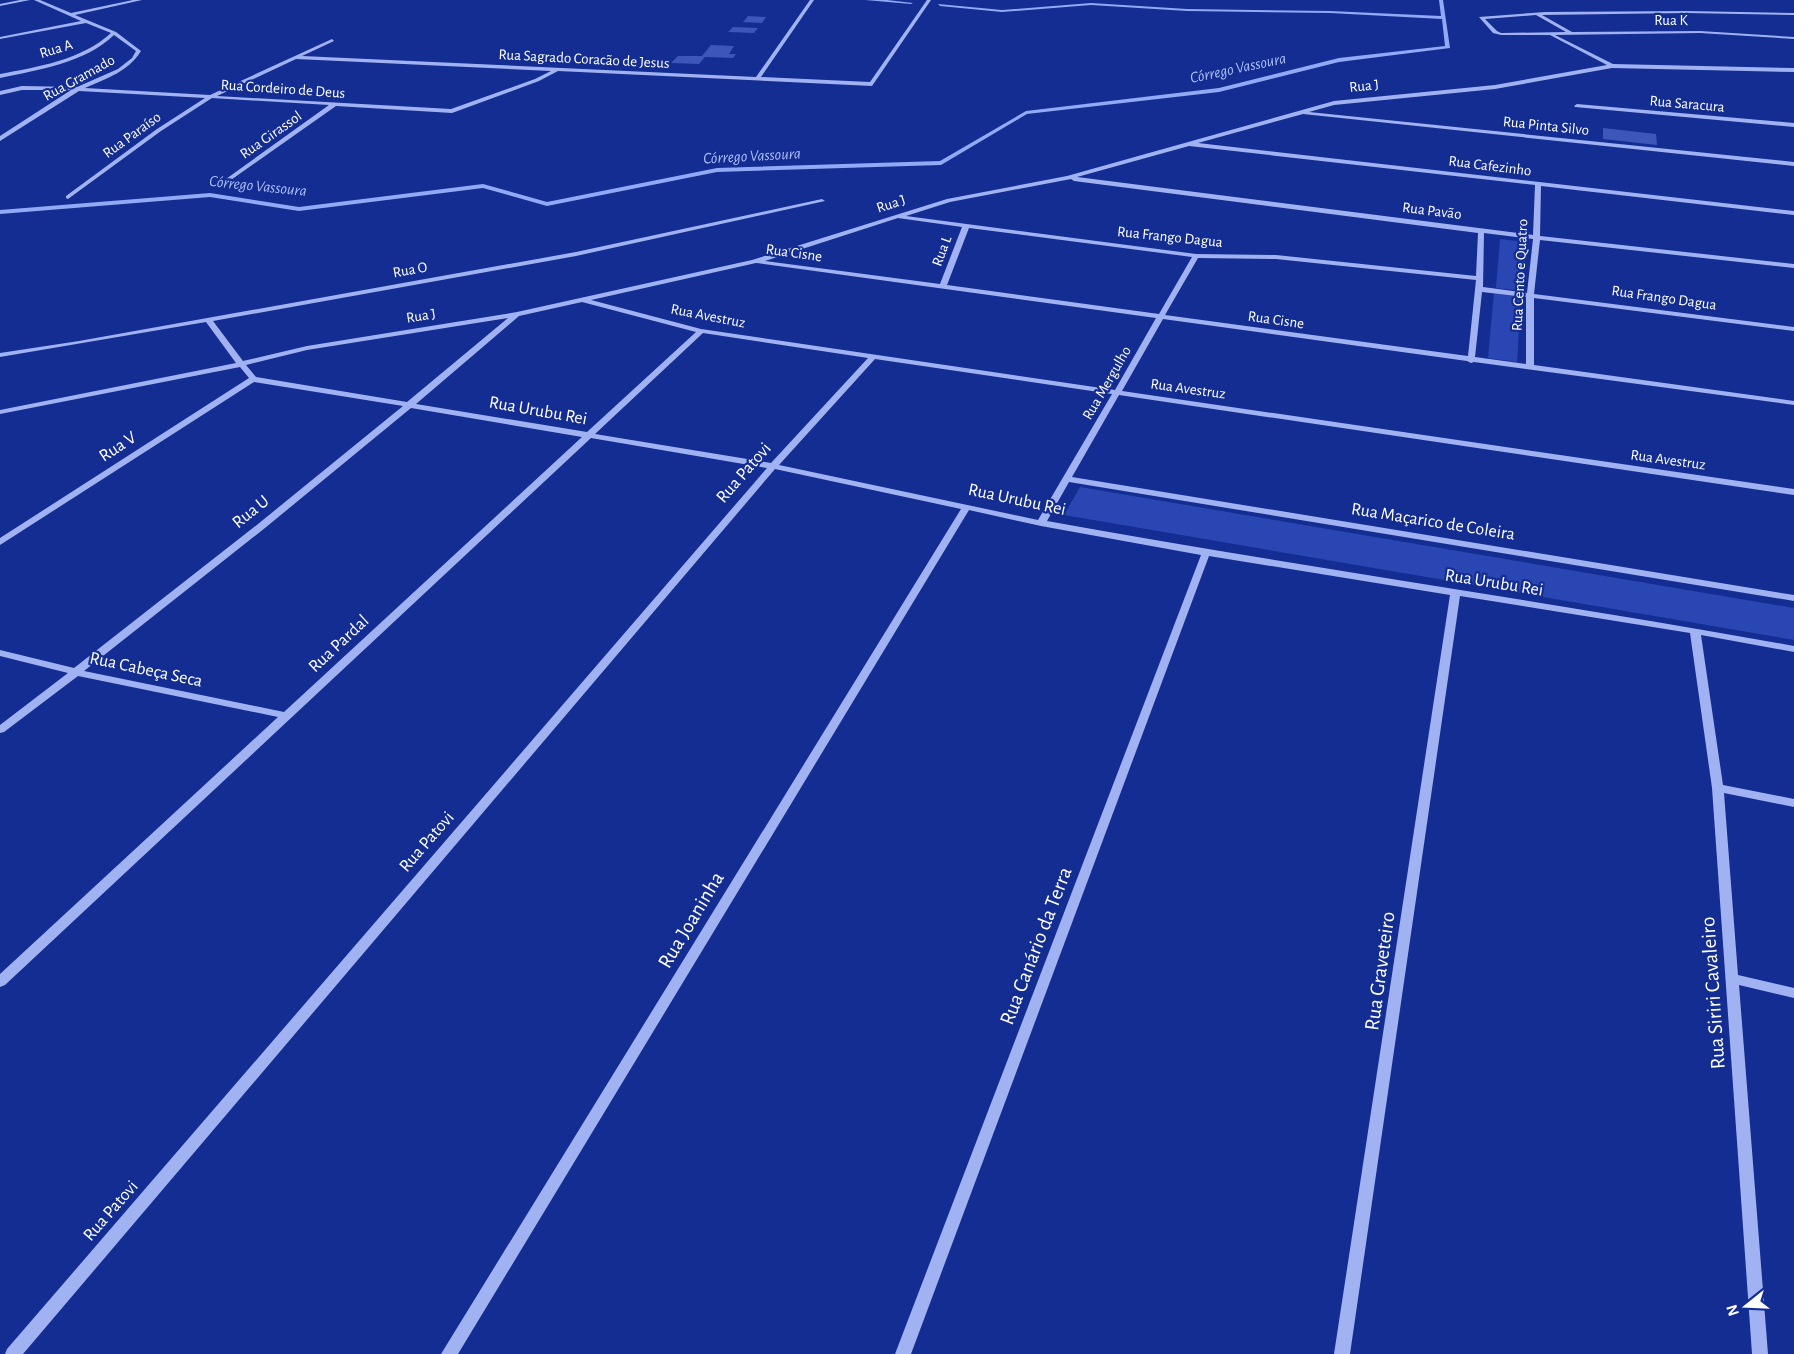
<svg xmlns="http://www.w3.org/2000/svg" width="1794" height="1354" viewBox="0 0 1794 1354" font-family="'Alegreya Sans',sans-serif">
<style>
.green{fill:#2946b2}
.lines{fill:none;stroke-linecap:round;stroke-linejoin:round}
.stream{fill:#92a9f5;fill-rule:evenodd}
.building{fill:#3c56ba}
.minor{fill:#a1b2f2;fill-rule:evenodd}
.labels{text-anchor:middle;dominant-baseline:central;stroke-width:4.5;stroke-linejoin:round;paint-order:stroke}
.far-street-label{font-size:15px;fill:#fff;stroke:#132d92}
.far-water-label{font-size:16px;font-style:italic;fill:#adbdf9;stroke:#132d92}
.street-label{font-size:18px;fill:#fff;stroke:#132d92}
.near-street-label{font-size:21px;fill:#fff;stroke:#132d92}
</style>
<rect width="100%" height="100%" fill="#132d92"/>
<g class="green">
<polygon points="1500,239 1525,242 1524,291 1496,288"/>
<polygon points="1494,292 1521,295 1517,362 1488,358"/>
<polygon points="1080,487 1794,608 1794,640 1064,515"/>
</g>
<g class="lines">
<g class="stream">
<polygon points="865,0 887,0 913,3 911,4"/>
<polygon points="1439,0 1443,0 1450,48 1339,62 1219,92 1027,114 941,165 717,172 547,206 483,188 299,211 210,197 0,214 0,210 210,193 299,207 483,184 547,202 717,168 940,161 1026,111 1219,88 1339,58 1445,46 1442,19 1330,13 1187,11 1091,5 1002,12 940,6 938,4 1002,10 1091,3 1187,9 1330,11 1441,16"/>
</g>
</g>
<g class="building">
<polygon points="748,16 766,17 762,23 743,22"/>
<polygon points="733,27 758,28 754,33 728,32"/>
<polygon points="711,45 734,46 729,54 736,54 733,58 705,57 699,64 671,63 678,56 702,56"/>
<polygon points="1603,128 1656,134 1657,145 1603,139"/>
</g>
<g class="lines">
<g class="minor">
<polygon points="20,0 30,0 0,6 0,4"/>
<path d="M34,0H40L71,13L133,0H142L75,15L116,32L141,51C128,72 107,78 85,88L210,95L332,39L334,41L302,56L756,77L810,0H814L761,77L870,82L927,0H931L872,86L558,71L539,81L452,113L336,106L221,187L219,186V184L329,105L212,98L161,131L68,199L66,198V196L157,129L205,98L79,91L0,141V136L71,90H22L0,95V91L22,86L77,87L118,69L132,58L136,51L114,35C85,63 38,70 0,78V74C37,67 82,60 111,33L86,23L0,39V37L81,21ZM296,59L551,71L535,79L451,109L217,96Z"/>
<path d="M1687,11L1794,13V15L1687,13L1542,15L1572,32L1700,31L1794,37V39L1700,33L1555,35L1613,64L1794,68V72L1612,68L1495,89L1334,105L1309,112L1794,162V166L1303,114L1198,143L1794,211V215L1541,186L1540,236L1794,264V268L1540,240L1534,294L1794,327V331L1534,298V365L1794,401V405L1474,362L1471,363L1467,361L1163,319L1122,391L1794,489V495L1119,395L1072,477L1794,595V601L1069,482L1047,521C1295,566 1545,601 1794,646V652L1701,635L1723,785L1794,799V807L1724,793L1738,975L1794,988V998L1739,985L1768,1354H1752L1712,788L1690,633L1460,596L1350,1354H1334L1450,595L1209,556L911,1354H895L1201,555L1041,526L969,510L458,1354H441L961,509L775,469L23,1354H5L7,1349L767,468L591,438L5,985L0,987V974L278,717L78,676L4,732L0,733V725L68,673L0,656V650L74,668L258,524L403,406L254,382L0,545V538L249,378L240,367L0,414V410L236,363L206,322L0,357V353L79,341L576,252L822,199L825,201L576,256L213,321L243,361L307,346L517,312L752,260L947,199L1067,176L1334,101L1495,85L1607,65L1550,35H1501L1493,33L1479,17L1545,12ZM1536,15L1566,32L1501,33L1497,31L1485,19ZM1189,146L1535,185L1533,235L1077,177ZM1071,179L1074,181L1478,233L1476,276L1276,255L1196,254L906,216L950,202ZM898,218L962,227L940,284L765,261ZM969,228L1192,257L1159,314L947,285ZM1484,233L1533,239L1527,293L1483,287ZM1198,258L1276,259L1476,280L1468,356L1165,315ZM756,263H757L1156,318L1115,390L701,329L591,300ZM1482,292L1526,297V364L1475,357ZM582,302L696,332L587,432L416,404L519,316ZM508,318L407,402L256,377L246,365L307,350ZM703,333L868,358L771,463L595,434ZM875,359L1112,394L1038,520L779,465ZM411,408L582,437L284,712L84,671L265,528Z"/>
<polygon points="1577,104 1794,123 1794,127 1575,107 1574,106"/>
</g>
</g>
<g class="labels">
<g class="far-street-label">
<text x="1671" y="20">Rua K</text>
<text transform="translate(56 49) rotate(-17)">Rua A</text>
<text transform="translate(584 59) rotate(3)">Rua Sagrado Coracão de Jesus</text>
<text transform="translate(79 78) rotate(-29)">Rua Gramado</text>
<text transform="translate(1364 86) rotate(-6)">Rua J</text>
<text transform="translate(283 89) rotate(4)">Rua Cordeiro de Deus</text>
<text transform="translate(1687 104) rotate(5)">Rua Saracura</text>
<text transform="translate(1546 126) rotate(6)">Rua Pinta Silvo</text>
<text transform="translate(132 135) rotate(-36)">Rua Paraíso</text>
<text transform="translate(271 135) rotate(-35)">Rua Girassol</text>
<text transform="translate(1490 166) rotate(7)">Rua Cafezinho</text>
<text transform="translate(891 204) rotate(-18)">Rua J</text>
<text transform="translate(1432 211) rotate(7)">Rua Pavão</text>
<text transform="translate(1170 237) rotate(6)">Rua Frango Dagua</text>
<text transform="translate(942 251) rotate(-70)">Rua L</text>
<text transform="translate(794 253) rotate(8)">Rua Cisne</text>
<text transform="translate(410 270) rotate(-10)">Rua O</text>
<text transform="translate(1520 275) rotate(-87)">Rua Cento e Quatro</text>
<text transform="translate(1664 298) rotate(8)">Rua Frango Dagua</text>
<text transform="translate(421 316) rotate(-9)">Rua J</text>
<text transform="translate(708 316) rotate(11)">Rua Avestruz</text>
<text transform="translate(1276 320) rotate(8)">Rua Cisne</text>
<text transform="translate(1107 383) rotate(-60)">Rua Mergulho</text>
<text transform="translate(1188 389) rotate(8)">Rua Avestruz</text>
<text transform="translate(1668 460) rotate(8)">Rua Avestruz</text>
</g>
<g class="far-water-label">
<text transform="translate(1238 68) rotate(-12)">Córrego Vassoura</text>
<text transform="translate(752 156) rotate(-3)">Córrego Vassoura</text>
<text transform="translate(258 186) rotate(6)">Córrego Vassoura</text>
</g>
<g class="street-label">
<text transform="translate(538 411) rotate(10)">Rua Urubu Rei</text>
<text transform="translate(118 447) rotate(-33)">Rua V</text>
<text transform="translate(744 473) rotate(-49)">Rua Patovi</text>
<text transform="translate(1017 500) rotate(12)">Rua Urubu Rei</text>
<text transform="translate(251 512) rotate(-39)">Rua U</text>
<text transform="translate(1433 522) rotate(9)">Rua Maçarico de Coleira</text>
<text transform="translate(1494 583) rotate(9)">Rua Urubu Rei</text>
<text transform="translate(339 644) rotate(-43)">Rua Pardal</text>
<text transform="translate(146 670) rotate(12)">Rua Cabeça Seca</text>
<text transform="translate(427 842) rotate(-49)">Rua Patovi</text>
<text transform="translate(111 1211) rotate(-49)">Rua Patovi</text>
</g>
<g class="near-street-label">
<text transform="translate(691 920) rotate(-59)">Rua Joaninha</text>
<text transform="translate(1036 946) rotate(-69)">Rua Canário da Terra</text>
<text transform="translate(1380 971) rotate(-82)">Rua Graveteiro</text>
<text transform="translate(1713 993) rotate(-94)">Rua Siriri Cavaleiro</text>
</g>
</g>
<g transform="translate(1746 1306) rotate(252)" stroke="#132d92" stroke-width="4.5" paint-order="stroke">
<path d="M0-4.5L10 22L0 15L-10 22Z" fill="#ffffff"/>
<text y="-9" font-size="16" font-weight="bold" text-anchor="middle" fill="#ffffff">N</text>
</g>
</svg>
